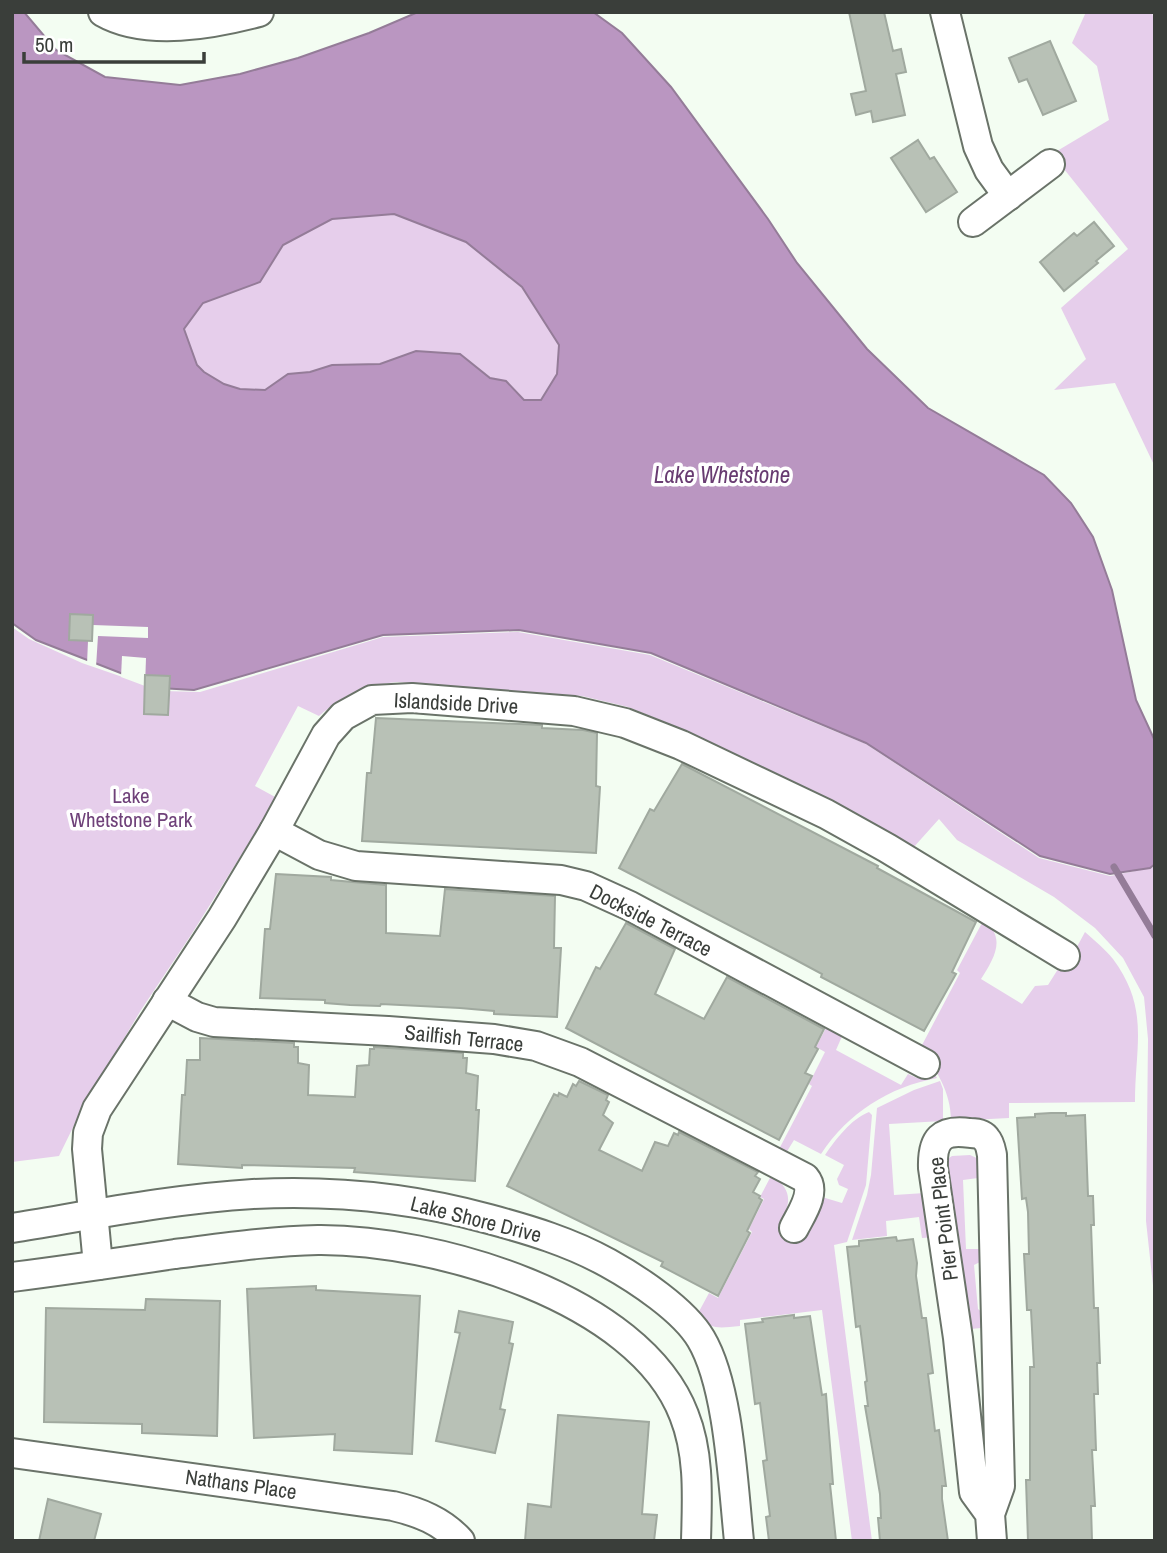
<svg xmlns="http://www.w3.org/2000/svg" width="1167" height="1553" viewBox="0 0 1167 1553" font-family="'Archivo Narrow',sans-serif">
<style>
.green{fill:#e6ceeb}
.water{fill:#ba96c1;stroke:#947c98;stroke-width:2;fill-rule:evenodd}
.pier{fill:#f3fdf2}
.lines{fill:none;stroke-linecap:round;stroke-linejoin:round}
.stream{stroke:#947c98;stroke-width:7}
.building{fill:#b8c1b6;stroke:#a0a99f;stroke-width:2}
.minor-casing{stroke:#6a7369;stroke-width:32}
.minor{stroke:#fff;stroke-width:28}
.labels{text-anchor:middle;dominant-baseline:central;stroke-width:7;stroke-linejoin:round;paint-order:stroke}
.street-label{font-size:21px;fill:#3a3e3a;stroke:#fff}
.park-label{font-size:21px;fill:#6f4179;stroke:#fff}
.water-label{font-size:23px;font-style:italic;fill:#683b71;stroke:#fff}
</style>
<rect width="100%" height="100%" fill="#f3fdf2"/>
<g class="green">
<polygon points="1086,12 1152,12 1155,25 1155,467 1115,383 1054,390 1086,359 1061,308 1128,249 1052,154 1109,120 1097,66 1072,43"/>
<polygon points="394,214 466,242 522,288 559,345 557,374 541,400 525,400 506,381 490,378 460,354 416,351 380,364 332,365 310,372 288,374 265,390 240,389 224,384 204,372 197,365 184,329 203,303 260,282 283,245 332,219"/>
<path d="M12,627L29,639L82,663L163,691L200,692L383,637L518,632L650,655L866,744L1039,858L1110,876L1155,867V1304L1146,1221L1148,1039L1144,997L1123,958L1095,928L1054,897L957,840L939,819L913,848L879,826L813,791L665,722L628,707L582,696L397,682C360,686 347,693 319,716L298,706L255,786L277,798L191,935L141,1010L82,1109L59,1156L12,1162Z"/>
<path d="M983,921C1008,937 993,960 981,979L1022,1004L1035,986L1048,985L1060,966L1065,969L1085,932C1094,940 1105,949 1113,959C1150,1009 1135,1046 1135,1102L1009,1103V1118L951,1121C951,1091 936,1071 921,1047L960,973L957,970Z"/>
<path d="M828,1024L843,1034L836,1050L901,1085L908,1074L917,1078L924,1064L932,1070L937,1078C889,1087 848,1113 821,1154L794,1140L786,1153H777L812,1086L809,1084L825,1052L816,1047Z"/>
<polygon points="940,1081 943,1089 943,1121 889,1124 894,1195 925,1193 936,1237 922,1238 919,1217 886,1221 887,1236 852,1240 867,1195 871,1175 877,1108 914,1090"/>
<path d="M869,1112L872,1115L866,1185L847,1242L834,1245L872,1541H852L822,1310L740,1320V1326C719,1328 713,1330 696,1317L709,1293L718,1298L752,1232L749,1229L764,1199L760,1197L772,1174C795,1194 790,1203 778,1228L795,1236L822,1197L842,1203L848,1189L839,1185L837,1179L844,1165L825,1155C836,1139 851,1119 869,1112Z"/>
<polygon points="970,1155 981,1160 982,1175 978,1178 963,1180 966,1249 980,1249 985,1253 984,1260 974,1265 978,1309 985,1315 986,1323 981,1328 971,1329 942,1163 952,1156"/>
</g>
<path class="water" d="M12,12H24L56,50L105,77L180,85L240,74L298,58L369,33L418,12H593L622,33L671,87L768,219L797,263L867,349L928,408L1044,475L1071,503L1093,537L1112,590L1136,700L1155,741V864L1150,868L1110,874L1040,856L866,743L651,653L519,630L383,635L194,690L159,688L36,640L12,623ZM394,214L466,242L522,287L559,345L557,374L541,400H524L506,381L490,378L460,354L416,351L380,364L332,365L310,372L288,374L265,390L240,389L224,384L204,372L197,365L184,329L203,303L260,282L283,245L332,219Z"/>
<g class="pier">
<polygon points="70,614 93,615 93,625 148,627 148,638 98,636 96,667 87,664 88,641 69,640"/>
<polygon points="122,656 146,658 145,686 121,677"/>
</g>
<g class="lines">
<polyline class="stream" points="1114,867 1155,936"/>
</g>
<g class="building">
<polygon points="849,12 884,12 893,51 901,49 906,72 896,74 905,115 873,122 871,111 856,115 851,94 866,91"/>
<polygon points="1050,41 1076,101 1043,115 1027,79 1019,82 1009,58"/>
<polygon points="918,140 930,159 934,157 957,192 926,212 891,158"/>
<polygon points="1094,222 1114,246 1096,261 1098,263 1064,291 1040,262 1074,233 1077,236"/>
<polygon points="70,614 93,615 92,641 69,640"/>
<polygon points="145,675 170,676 168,715 144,714"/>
<polygon points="376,718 542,725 542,728 583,730 597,733 596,786 600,787 596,853 362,841 367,773 371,773"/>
<polygon points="682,764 878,866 877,868 976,922 952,972 956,974 924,1031 821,977 822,974 794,959 619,868 650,809 654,811"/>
<polygon points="276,874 331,877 331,880 386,885 386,933 440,936 445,889 555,896 554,948 561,948 557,1017 494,1014 494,1011 460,1008 381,1004 380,1006 350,1005 325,1003 325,1000 260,998 265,929 270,929"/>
<polygon points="626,923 675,949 655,994 704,1019 727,977 824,1029 815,1047 818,1049 805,1073 812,1076 779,1140 566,1028 596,967 600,969"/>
<polygon points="200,1038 294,1043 294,1047 298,1047 298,1063 309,1065 308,1095 355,1097 357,1066 369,1065 370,1049 374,1049 374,1047 463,1053 463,1058 467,1058 466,1073 478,1076 476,1110 479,1110 475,1181 354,1172 355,1168 242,1165 242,1168 178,1164 182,1095 185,1095 187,1060 200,1060"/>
<polygon points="579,1081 608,1095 606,1100 609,1102 603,1115 613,1123 599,1150 642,1171 655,1142 668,1146 674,1133 678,1135 679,1132 758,1172 755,1176 760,1179 753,1192 760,1196 759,1198 762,1200 747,1231 750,1233 718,1296 661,1266 663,1262 507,1186 554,1094 558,1096 559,1093 567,1097 573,1084 576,1086"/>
<polygon points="1051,1113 1066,1113 1066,1116 1085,1115 1088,1196 1093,1196 1094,1225 1091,1225 1094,1308 1098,1308 1100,1363 1097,1363 1098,1394 1094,1394 1096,1450 1092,1450 1095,1506 1091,1506 1092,1541 1028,1541 1026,1480 1030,1480 1030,1367 1034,1367 1031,1310 1027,1310 1024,1254 1029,1254 1028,1212 1026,1198 1022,1199 1017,1118 1035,1117 1035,1114"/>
<polygon points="896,1237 897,1241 913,1239 917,1263 916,1276 922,1318 926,1318 933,1373 928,1374 932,1406 935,1431 939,1430 946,1486 942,1486 942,1499 948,1541 880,1541 878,1518 881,1518 880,1494 865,1406 868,1406 865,1382 867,1381 860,1326 856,1327 847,1247 859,1246 859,1241"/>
<polygon points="316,1286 316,1290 420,1296 412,1454 334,1450 335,1434 254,1438 247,1289"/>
<polygon points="146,1299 220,1301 217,1436 142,1433 142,1424 44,1422 46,1308 145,1310"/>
<polygon points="459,1311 513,1322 509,1343 513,1344 500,1409 505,1410 495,1453 436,1441 460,1333 455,1332"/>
<polygon points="794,1315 794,1318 810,1316 822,1395 826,1394 833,1484 830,1484 836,1541 769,1541 766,1517 770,1516 763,1461 767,1460 760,1403 755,1404 745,1324 763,1322 762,1319"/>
<polygon points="558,1415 649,1422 642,1514 657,1515 654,1541 525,1541 528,1504 551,1507"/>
<polygon points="48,1499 101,1514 94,1541 39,1541"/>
</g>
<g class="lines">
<defs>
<g id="minor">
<path d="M103,12C147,37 213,24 259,12"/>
<polyline points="945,12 978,146 989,170 1008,196"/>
<polyline points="973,222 1050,164"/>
<polyline points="274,831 319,855 356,866 561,880 586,886 630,906 925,1064"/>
<path d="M167,1001L197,1017L214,1022L388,1031L494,1039L536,1046L580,1062L805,1178C817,1192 801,1214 794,1228"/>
<path d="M12,1228C92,1215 172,1199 253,1194C332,1190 413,1198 489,1219C530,1230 570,1242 608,1263C637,1279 684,1310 701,1339C729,1386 733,1485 739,1541"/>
<polyline points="98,1265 87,1149 88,1133 97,1109 222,918 274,831 326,735 343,716 372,700 412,698 574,711 625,723 681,745 826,814 887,848 1065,956"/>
<path d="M12,1277C67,1270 121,1262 175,1254C223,1248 270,1241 318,1240C433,1239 639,1297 684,1415C700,1455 697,1499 696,1541"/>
<path d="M12,1453L393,1506C419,1512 442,1521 460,1541"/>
<path d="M990,1514L974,1492L958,1338L933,1168C932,1139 941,1129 970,1133C976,1133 983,1134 986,1139C990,1143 991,1150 992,1155L1000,1486L990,1514L992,1541"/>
</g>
</defs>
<use href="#minor" class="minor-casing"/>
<use href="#minor" class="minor"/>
</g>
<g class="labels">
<g class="street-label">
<text transform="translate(456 703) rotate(3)">Islandside Drive</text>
<text transform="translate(651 920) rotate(27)">Dockside Terrace</text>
<text transform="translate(464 1038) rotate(6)">Sailfish Terrace</text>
<text transform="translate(476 1219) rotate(14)">Lake Shore Drive</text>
<text transform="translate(943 1219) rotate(-97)">Pier Point Place</text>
<text transform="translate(241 1484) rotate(8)">Nathans Place</text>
</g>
<g class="park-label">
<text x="131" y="795">Lake<tspan x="131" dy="24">Whetstone Park</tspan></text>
</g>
<g class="water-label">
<text x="722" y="474">Lake Whetstone</text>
</g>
</g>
<rect width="1167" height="1553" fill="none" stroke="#3a3e3a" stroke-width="28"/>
<path d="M24 52v10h180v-10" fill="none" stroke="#3a3e3a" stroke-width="3.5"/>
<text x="35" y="52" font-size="21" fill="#3a3e3a" stroke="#ffffff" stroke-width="5" paint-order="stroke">50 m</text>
</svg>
